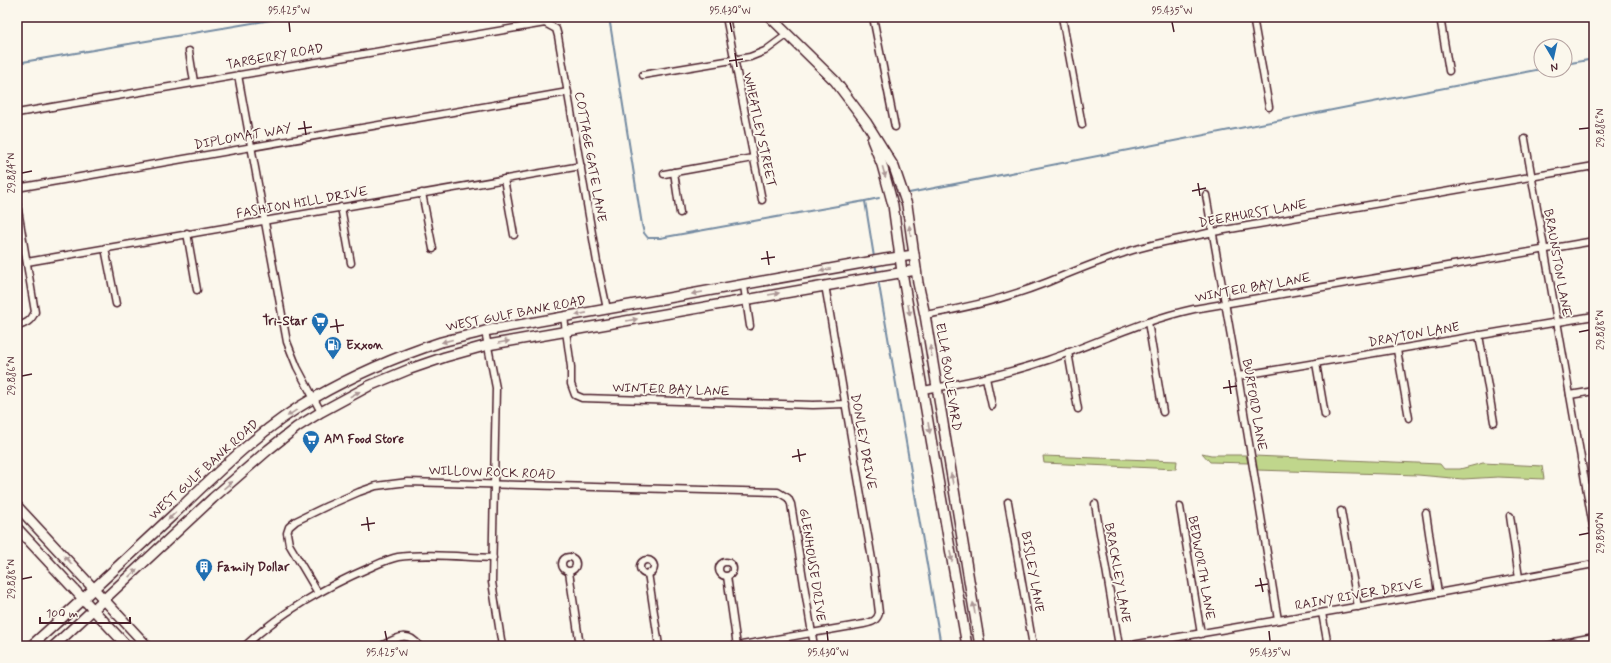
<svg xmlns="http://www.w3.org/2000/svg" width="1611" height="663" viewBox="0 0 1611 663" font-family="Mynerve,sans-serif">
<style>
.green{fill:#c0d68c;stroke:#857a5c}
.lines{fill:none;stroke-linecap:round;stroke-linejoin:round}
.stream{stroke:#748ba2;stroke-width:2}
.minor-casing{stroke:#4a1f2b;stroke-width:9}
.secondary-casing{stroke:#4a1f2b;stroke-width:12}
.minor{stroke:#fbf7ec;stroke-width:6}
.secondary{stroke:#fbf7ec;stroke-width:9}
.oneway{fill:#ab9695}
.ticks{fill:none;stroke:#4a1f2b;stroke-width:1.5}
.labels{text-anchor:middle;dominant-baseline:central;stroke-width:3.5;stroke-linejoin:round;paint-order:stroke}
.street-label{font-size:13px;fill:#4a1f2b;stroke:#fbf7ec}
.poi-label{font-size:13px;font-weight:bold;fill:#4a1f2b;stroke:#fbf7ec;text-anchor:start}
.neatline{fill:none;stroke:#4a1f2b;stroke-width:1.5}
.ticks-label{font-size:10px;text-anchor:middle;fill:#4a1f2b}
</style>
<rect width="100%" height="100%" fill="#fbf7ec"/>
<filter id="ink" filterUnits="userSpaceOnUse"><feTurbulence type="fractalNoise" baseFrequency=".025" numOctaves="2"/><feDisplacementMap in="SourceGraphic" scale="8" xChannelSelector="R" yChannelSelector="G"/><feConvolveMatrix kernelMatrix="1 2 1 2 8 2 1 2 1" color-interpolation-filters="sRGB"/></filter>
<g filter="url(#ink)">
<g class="green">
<polygon points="1202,453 1211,455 1246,455 1248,463 1210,462"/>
<polygon points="1043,456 1177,461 1176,469 1044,463"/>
<polygon points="1254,456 1440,464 1444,469 1460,469 1483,463 1542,466 1544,479 1498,477 1463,479 1418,475 1256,470"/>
</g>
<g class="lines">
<g class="stream">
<polyline points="609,17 642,225 644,233 648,238 660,238 865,201 874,257"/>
<polyline points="17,63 288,17"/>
<polyline points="1565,64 1594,59"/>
<polyline points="909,193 1541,69"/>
<polyline points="865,201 879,198"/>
<polyline points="875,264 877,273"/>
<polyline points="878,279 941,646"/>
</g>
<defs>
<g id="minor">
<polyline points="726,17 762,200"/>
<polyline points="873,17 895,127"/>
<polyline points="1062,17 1082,125"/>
<polyline points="1253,17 1269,107"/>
<polyline points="1440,17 1449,71"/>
<polyline points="189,51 194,82"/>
<polyline points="238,75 287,342 297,367 321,412"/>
<polyline points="643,75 750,57 765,51 788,34"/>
<polyline points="17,113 545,23 556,29 558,36 597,262 607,309"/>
<polyline points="1525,139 1594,532"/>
<polyline points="674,172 680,213"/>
<polyline points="664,174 753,158"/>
<polyline points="504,179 514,235"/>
<polyline points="17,188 568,92"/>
<polyline points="422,193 433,249"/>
<polyline points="1206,195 1238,376 1278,620"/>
<path d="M17,204L35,312C31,321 26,324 17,326"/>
<polyline points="341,207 351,263"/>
<polyline points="187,233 197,290"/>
<polyline points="105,248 116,304"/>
<polyline points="27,262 581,166"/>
<polyline points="744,286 750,326"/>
<path d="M925,315C966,308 1008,298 1048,282C1072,272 1096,262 1121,254C1151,243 1182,239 1213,232L1594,166"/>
<polyline points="564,317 571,367 571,384 575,395 582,398 813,405 846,404"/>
<polyline points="1148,322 1163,412"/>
<polyline points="485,331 496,388 492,582 502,646"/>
<polyline points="1479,335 1494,422"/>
<polyline points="1397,350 1409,418"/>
<polyline points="1068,352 1078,409"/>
<polyline points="1316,363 1325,415"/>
<polyline points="1238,376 1594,316"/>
<polyline points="986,378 992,406"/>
<path d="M923,390C965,383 1007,374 1048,360C1097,343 1143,320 1194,309L1594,241"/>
<polyline points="1570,395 1594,391"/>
<polyline points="1008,502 1033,646"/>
<polyline points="1095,504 1119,646"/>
<polyline points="1180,507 1201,634"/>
<polyline points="1341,511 1358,607"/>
<polyline points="1426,513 1438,593"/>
<polyline points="1510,516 1519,578"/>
<circle cx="569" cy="564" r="7"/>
<circle cx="647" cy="567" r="7"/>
<circle cx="726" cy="569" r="7"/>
<polyline points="569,572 580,646"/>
<polyline points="648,573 659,646"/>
<polyline points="727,576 737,646"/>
<polyline points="318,593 289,544 287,533 289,527 296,521 327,506 359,492 376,486 408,482 778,492 788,498 791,504 814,646"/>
<polyline points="1322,613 1328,646"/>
<path d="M245,646C278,614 327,586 369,568C378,564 388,559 398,557C428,553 461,557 493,558"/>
<path d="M381,646C395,639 408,629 419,646"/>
<path d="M736,646L864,624C872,622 877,621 879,613L874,571L825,285"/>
<polyline points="1126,646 1438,593 1594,564"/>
<polyline points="1547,646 1594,637"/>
</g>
<g id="secondary">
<polyline points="770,17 835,81 866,122 894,167 907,205 918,283 925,315 980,646"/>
<polyline points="872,140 882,165 893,205 902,272 967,646"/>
<polyline points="17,506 147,646"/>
<polyline points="17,528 127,646"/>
<path d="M31,646C79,603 126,559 173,515C217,473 261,428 314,398C354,375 398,356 441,342C456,338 471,335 485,331L885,259L914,255"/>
<polyline points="54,646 213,498 268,450 297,427 321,412 369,386 410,369 445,357 488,345 916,270"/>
</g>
</defs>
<use href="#minor" class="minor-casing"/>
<use href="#secondary" class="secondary-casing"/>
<use href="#minor" class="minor"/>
<use href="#secondary" class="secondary"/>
</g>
<defs><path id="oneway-solid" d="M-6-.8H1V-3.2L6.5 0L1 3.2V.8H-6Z"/></defs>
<g class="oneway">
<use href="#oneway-solid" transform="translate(884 172) rotate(74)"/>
<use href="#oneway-solid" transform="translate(910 231) rotate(-98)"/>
<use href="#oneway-solid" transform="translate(825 270) rotate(169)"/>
<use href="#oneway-solid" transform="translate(697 293) rotate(170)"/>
<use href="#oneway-solid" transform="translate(774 294) rotate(-10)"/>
<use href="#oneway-solid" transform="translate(909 310) rotate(80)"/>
<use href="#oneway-solid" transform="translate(581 314) rotate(169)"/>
<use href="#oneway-solid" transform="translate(632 320) rotate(-10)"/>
<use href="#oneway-solid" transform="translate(447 341) rotate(165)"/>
<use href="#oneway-solid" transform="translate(504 342) rotate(-10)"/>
<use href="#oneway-solid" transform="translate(931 351) rotate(-99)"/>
<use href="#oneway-solid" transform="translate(355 394) rotate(-28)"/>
<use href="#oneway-solid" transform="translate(292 413) rotate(146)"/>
<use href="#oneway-solid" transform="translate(929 428) rotate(81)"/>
<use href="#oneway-solid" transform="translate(952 479) rotate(-100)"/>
<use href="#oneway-solid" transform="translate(228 485) rotate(-41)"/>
<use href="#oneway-solid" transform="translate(172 516) rotate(136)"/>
<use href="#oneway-solid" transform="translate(951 556) rotate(80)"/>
<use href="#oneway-solid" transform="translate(68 560) rotate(-133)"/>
<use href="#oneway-solid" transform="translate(133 573) rotate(-43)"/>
<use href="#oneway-solid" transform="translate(974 608) rotate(-100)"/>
</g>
</g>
<path class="ticks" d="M289,22L290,32M730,22L732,32M1172,22L1174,32M735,53L737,67M729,61L743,59M304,121L306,135M298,129L312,127M1579,129L1589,128M22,173L32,171M1198,183L1200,196M1192,191L1206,188M767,251L769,265M761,259L775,257M336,319L338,333M330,327L344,325M1579,332L1589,330M22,376L32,374M1229,380L1231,394M1223,388L1237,386M798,449L800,462M792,457L806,454M367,517L369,531M361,525L375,523M1579,535L1589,533M1260,578L1263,592M22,579L32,577M1255,586L1268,584M385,631L387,641M827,631L828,641M1269,631L1270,641"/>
<defs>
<symbol id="supermarket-pin" viewBox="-11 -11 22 30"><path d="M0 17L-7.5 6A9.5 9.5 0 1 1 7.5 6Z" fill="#1f6fb2" stroke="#fbf7ec"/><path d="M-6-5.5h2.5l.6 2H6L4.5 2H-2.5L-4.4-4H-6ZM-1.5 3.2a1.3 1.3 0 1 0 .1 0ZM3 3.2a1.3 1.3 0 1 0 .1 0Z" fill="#fff"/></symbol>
<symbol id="fuel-pin" viewBox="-11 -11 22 30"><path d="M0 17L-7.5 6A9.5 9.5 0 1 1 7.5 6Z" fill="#1f6fb2" stroke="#fbf7ec"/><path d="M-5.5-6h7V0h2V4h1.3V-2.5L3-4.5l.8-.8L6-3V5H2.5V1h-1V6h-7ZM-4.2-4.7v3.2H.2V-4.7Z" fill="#fff"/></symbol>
<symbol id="building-pin" viewBox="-11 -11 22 30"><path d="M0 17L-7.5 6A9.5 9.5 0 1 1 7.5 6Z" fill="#1f6fb2" stroke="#fbf7ec"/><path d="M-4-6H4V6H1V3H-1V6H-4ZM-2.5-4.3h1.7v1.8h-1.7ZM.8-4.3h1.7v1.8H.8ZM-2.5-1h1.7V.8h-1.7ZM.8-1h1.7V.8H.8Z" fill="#fff"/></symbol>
</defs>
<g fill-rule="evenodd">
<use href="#supermarket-pin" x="310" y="311" width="20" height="27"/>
<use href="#fuel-pin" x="323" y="335" width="20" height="27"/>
<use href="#supermarket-pin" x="301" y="429" width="20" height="27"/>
<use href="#building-pin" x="194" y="557" width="20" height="27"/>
</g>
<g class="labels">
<g class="street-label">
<text transform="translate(275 57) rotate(-10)">TARBERRY ROAD</text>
<text transform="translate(759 130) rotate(78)">WHEATLEY STREET</text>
<text transform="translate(243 137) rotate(-10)">DIPLOMAT WAY</text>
<text transform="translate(590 157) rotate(80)">COTTAGE GATE LANE</text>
<text transform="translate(302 203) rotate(-10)">FASHION HILL DRIVE</text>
<text transform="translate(1253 214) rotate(-10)">DEERHURST LANE</text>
<text transform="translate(1557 263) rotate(80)">BRAUNSTON LANE</text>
<text transform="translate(1253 288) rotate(-10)">WINTER BAY LANE</text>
<text transform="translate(516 314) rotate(-11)">WEST GULF BANK ROAD</text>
<text transform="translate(1414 335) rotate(-10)">DRAYTON LANE</text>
<text transform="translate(948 377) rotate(81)">ELLA BOULEVARD</text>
<text transform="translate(671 390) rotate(2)">WINTER BAY LANE</text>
<text transform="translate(1254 405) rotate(80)">BURFORD LANE</text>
<text transform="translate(863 442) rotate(80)">DONLEY DRIVE</text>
<text transform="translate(204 470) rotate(-42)">WEST GULF BANK ROAD</text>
<text transform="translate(492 473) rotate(2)">WILLOW ROCK ROAD</text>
<text transform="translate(812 565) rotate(81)">GLENHOUSE DRIVE</text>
<text transform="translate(1201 568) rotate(80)">BEDWORTH LANE</text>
<text transform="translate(1032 572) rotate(80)">BISLEY LANE</text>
<text transform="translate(1117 573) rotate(80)">BRACKLEY LANE</text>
<text transform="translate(1359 595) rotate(-10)">RAINY RIVER DRIVE</text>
</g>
<g class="poi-label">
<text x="307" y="321" text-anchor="end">Tri-Star</text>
<text x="346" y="345">Exxon</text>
<text x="324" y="439">AM Food Store</text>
<text x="217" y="567">Family Dollar</text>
</g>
</g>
<rect width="1611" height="663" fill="none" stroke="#fbf7ec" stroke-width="44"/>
<g transform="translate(1553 58) rotate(171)"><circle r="19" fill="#fbf7ec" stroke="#b4a19f"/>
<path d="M0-3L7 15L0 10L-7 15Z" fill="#1f6fb2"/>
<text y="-6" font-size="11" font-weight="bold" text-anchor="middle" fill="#4a1f2b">N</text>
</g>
<path d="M40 617v6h90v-6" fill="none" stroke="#4a1f2b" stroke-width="2"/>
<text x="46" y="617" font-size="12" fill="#4a1f2b" stroke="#fbf7ec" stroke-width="3" paint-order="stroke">100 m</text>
<rect x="22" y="22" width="1567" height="619" class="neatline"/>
<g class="ticks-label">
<text x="289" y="14">95.425°W</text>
<text x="730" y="14">95.430°W</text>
<text x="1172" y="14">95.435°W</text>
<text transform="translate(1600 128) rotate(-90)" y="4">29.886°N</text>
<text transform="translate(11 173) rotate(-90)" y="4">29.884°N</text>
<text transform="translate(1600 330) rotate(-90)" y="4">29.888°N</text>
<text transform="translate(11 376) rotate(-90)" y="4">29.886°N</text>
<text transform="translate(1600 533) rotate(-90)" y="4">29.890°N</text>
<text transform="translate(11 579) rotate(-90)" y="4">29.888°N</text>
<text x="387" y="656">95.425°W</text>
<text x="828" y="656">95.430°W</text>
<text x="1270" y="656">95.435°W</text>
</g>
</svg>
